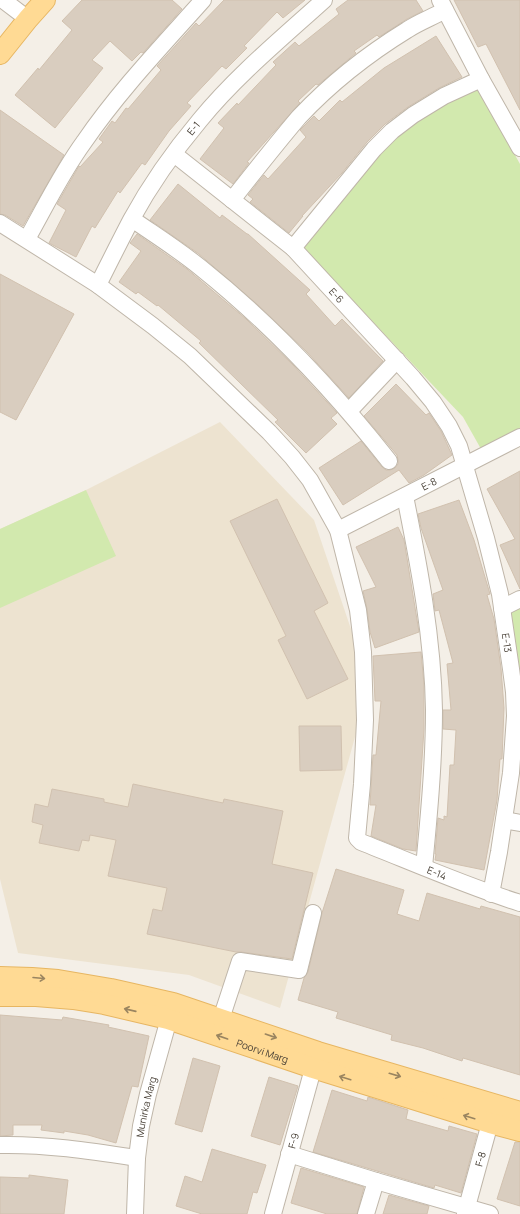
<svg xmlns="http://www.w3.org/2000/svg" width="520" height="1214" viewBox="0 0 520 1214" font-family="Manrope,sans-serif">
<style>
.education{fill:#ede3d0}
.green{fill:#d2e9ae}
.building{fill:#d9cdbf;stroke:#d1c1af}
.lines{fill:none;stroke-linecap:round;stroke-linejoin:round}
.minor-casing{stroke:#bfb6a9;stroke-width:18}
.major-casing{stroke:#e7b662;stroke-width:22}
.minor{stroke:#fff;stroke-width:16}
.major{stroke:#ffda94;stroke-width:20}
.oneway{stroke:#9a8560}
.labels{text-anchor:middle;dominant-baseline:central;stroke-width:3.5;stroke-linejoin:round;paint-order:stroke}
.street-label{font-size:10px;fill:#473f35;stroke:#fff}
</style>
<rect width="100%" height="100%" fill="#f4efe7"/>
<polygon class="education" points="220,422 314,520 353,635 360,719 280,1008 189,975 18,953 0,879 0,529 86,490"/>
<g class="green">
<polygon points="477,87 520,164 520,428 481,449 463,417 301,246 379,152 412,123"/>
<polygon points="86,490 116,556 0,608 0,529"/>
<polygon points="520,602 520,727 508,608"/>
</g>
<g class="building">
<polygon points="82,0 172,0 182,9 143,53 141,52 132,61 110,41 92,60 103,68 55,128 15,95 38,68 39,70 72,30 62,21"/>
<polygon points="224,0 305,0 283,18 277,12 244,46 247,48 226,69 222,66 187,103 191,106 169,131 145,165 142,163 120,193 118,191 95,228 92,226 76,257 49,243 66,210 57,204 79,166 80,167 103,142 99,139 112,121 115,123 126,108 128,109 161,70 157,66 196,23 199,26"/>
<polygon points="348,0 416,0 423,11 407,19 379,37 377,35 354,51 356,53 318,85 316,84 298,101 300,103 247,162 249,163 233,184 200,159 224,128 218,123 237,103 238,105 276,65 273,62 295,42 299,46 339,14 336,9"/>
<polygon points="454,0 520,0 520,110 486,44 478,47"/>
<polygon points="436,36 462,77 439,88 408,107 385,124 367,142 342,173 302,216 303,216 289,233 250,202 253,199 248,195 264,175 268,179 306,137 300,130 314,116 319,121 340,100 342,102 384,68"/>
<polygon points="0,110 64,155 23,226 5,215 0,214"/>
<polygon points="178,184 220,218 222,215 247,234 248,234 310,290 306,294 335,326 342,319 383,361 349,398 307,352 258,305 199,254 150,220"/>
<polygon points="137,234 187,269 246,319 293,365 337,413 331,418 337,424 306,453 275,422 278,420 199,343 201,341 158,305 157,306 138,292 136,294 119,282 141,251 130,243"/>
<polygon points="0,274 74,314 16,420 0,412"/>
<polygon points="396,384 426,415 429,413 441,431 452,455 424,475 409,483 399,470 343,505 319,468 361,441 382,467 386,470 390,470 395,468 398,464 398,460 397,455 364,416"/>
<polygon points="520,471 520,589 500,545 515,539 487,489"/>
<polygon points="277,499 328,603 314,611 348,679 307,699 278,640 286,636 230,521"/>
<polygon points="459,500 474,540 490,594 487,595 494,619 501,668 504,708 502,759 500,759 497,800 484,870 435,860 436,854 435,854 438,818 444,820 444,816 447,817 450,765 454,765 456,730 443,729 443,710 451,710 447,664 453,663 439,610 435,611 433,594 443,590 421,528 418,514"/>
<polygon points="398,527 404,540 419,632 375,648 370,632 367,609 363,591 376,587 356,547"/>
<polygon points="421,652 424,684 424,729 416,851 403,849 371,836 376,805 370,805 373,755 376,755 381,701 375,701 373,656"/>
<polygon points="299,726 341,726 342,770 300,771"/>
<polygon points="133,784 223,803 224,799 283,811 272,864 313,873 292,959 241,952 236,952 147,934 153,909 162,911 167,888 108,876 116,840 90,835 89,841 82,840 79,851 39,843 43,825 32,822 35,804 48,807 52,789 104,799 104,802 128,807"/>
<polygon points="336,869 404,890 397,914 419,921 427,893 480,909 481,906 520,917 520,1075 463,1058 462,1061 423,1048 391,1040 392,1035 336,1018 338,1012 298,1000 304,978 308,972 322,913"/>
<polygon points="0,1015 62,1020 63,1017 109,1025 108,1027 149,1036 138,1087 132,1086 116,1143 88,1135 64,1131 64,1133 41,1130 42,1125 13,1125 13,1135 0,1136"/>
<polygon points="193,1058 220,1066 202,1132 175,1124"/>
<polygon points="269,1077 298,1086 280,1145 251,1136"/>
<polygon points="332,1090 367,1101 368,1097 408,1110 406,1119 448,1131 449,1126 477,1134 461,1193 435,1185 434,1188 313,1152"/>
<polygon points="515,1142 520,1142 520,1206 497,1199"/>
<polygon points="212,1149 266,1165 257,1193 253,1192 247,1214 202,1214 176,1206 185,1176 202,1182"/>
<polygon points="301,1168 364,1187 357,1214 327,1214 291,1203"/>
<polygon points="29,1175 68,1180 64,1214 0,1214 0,1177 29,1178"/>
<polygon points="389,1195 429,1206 427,1214 383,1214"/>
</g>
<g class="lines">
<defs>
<g id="minor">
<polyline points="3,0 28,19"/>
<polyline points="440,0 481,79 520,148"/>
<path id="s1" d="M174,154L293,248L413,378L433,402L449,426L459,446L486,538L500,594L511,669L514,692L515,716L511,773L499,852L491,894"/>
<path d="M232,200C254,172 276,144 299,117C331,83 368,54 407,30C419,22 433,17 445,10"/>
<path d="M132,219C155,235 179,250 201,268C271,324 333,390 389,461"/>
<path id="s2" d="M0,223L98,285L153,326L190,356L269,432L292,457L310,480L338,530L358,610L363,652L365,720L362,784L357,838L361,842C414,863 466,886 520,903"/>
<path d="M27,239C45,207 62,172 84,142C119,91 162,46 203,0"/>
<polyline points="293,248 374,149 392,131 413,115 444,96 481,79"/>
<path id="s3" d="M98,285C109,263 120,241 131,220C150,185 174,151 200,120C236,76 282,38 324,0"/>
<polyline points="349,411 397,360"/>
<path d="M405,496C419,566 433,638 434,710C434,762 429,815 424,867"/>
<path id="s4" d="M338,530L520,437"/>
<polyline points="502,608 520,599"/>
<polyline points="504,820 520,823"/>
<polyline points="221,1019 240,961 299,970 313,913"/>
<path d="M0,1145C46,1144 91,1151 137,1158"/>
<polyline points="289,1154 376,1181 490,1214"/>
<path id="s5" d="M135,1214L137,1158L141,1126L148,1094L172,1008"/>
<path id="s6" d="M273,1214L316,1058"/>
<polyline points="366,1214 376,1181"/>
<path id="s7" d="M465,1214L493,1112"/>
</g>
<g id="major">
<polyline points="0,54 28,19 45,0"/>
<polyline points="0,977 32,978 58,980 111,989 173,1003 318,1052 520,1112"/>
<path id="s8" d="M0,996H36L73,999L104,1004L168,1019L313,1068L490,1123L520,1131"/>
</g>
</defs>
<use href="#minor" class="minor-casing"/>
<use href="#major" class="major-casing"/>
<use href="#minor" class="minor"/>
<use href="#major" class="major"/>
</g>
<defs><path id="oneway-shaft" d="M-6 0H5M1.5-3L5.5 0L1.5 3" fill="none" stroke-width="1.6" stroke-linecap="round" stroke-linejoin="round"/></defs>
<g class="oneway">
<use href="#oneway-shaft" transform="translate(39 978) rotate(5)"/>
<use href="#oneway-shaft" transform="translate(130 1010) rotate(-167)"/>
<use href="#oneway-shaft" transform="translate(271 1036) rotate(19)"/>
<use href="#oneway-shaft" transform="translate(222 1037) rotate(-161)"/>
<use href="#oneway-shaft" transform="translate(395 1075) rotate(16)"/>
<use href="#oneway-shaft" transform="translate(345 1078) rotate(-163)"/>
<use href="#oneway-shaft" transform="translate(469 1117) rotate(-163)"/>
</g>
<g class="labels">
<g class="street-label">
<text stroke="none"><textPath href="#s3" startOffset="184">E-1</textPath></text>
<text stroke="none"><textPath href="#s1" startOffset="216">E-6</textPath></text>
<text stroke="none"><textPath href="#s4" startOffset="102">E-8</textPath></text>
<text stroke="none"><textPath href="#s1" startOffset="614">E-13</textPath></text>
<text stroke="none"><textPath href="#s2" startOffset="861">E-14</textPath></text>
<text stroke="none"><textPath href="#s8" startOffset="270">Poorvi Marg</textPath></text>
<text stroke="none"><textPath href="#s5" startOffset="108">Munirka Marg</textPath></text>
<text stroke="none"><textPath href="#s6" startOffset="76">F-9</textPath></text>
<text stroke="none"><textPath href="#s7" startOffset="57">F-8</textPath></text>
</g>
</g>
</svg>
